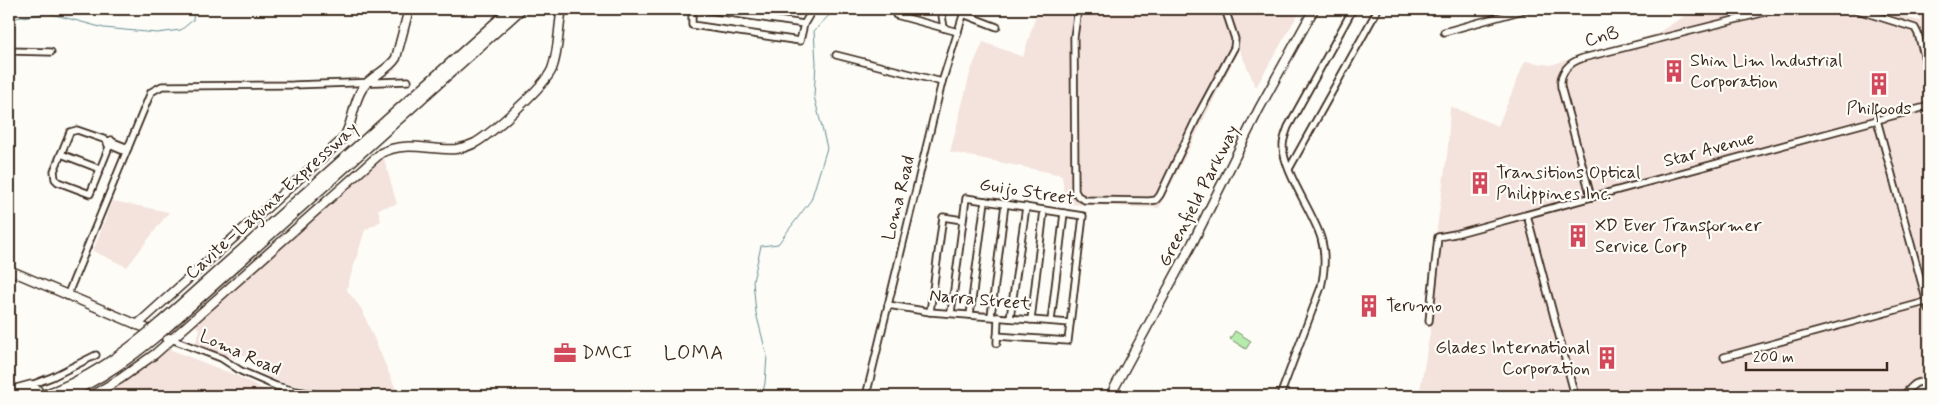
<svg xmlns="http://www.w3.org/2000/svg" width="1938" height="405" viewBox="0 0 1938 405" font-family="Mynerve,sans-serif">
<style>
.built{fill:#f4e2dc}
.green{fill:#b5ebad;stroke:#788a66}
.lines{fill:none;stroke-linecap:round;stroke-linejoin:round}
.stream{stroke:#668d93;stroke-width:1}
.minor-casing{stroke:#3b2a1e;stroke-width:9}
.major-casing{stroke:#3b2a1e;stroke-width:11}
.highway-casing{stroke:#3b2a1e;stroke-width:12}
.minor{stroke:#fdfcf7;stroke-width:5.5}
.major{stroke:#fdfcf7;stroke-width:8}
.highway{stroke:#fdfcf7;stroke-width:9}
.highway-bridge-casing{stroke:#3b2a1e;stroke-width:12;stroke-linecap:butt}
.highway-bridge{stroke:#fdfcf7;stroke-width:9}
.labels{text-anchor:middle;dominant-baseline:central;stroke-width:4.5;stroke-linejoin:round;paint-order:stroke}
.street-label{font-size:18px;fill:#3b2a1e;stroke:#fdfcf7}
.poi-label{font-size:18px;fill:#3b2a1e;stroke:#fdfcf7;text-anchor:start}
.quarter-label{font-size:20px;letter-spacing:1px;fill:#3b2a1e;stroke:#fdfcf7}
</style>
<rect width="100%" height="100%" fill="#fdfcf7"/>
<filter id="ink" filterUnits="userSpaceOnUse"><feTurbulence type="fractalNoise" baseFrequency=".02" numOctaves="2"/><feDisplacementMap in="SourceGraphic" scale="10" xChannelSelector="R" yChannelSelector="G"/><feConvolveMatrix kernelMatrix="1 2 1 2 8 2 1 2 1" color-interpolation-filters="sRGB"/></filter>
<g filter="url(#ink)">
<g class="built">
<polygon points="1038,9 1301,9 1256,87 1239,49 1159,208 1065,204 1062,175 950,152 971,70 983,42 1023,57"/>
<polygon points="1696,9 1875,9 1920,21 1918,9 1929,9 1929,378 1908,384 1897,396 1419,396 1431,327 1424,325 1448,147 1450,106 1498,126 1525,61 1550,65 1656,34"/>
<polygon points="383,155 397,204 378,209 381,221 365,230 347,288 348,292 361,308 397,392 372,388 370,395 304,387 281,382 260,372 263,365 238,352 235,359 198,344 196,341 200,330 194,323"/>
<polygon points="113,201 169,212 127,267 93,251"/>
<polygon points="169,349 235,375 277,396 99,396 122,383"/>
</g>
<polygon class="green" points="1235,331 1251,341 1246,349 1230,339"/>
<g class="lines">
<g class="stream">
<polyline points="9,19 48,13 104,28 157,33 181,30 193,20 194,9"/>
<polyline points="762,396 765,383 767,356 756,313 753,281 761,246 778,244 811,200 827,148 814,96 816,63 814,31 835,9"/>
</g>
<defs>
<g id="minor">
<polyline points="692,9 692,25 800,41 804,24 813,9"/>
<polyline points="702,9 804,24"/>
<polyline points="896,9 896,15 958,32"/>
<polyline points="941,9 944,28"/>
<polyline points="1078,9 1074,37 1075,191 1078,196 1085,200 1149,201 1156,200 1160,195 1199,113 1234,48 1235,39 1225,9"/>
<polyline points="1854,9 1915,28 1918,34 1929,73"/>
<polyline points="963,14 997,27"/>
<polyline points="1444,32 1527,9"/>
<polyline points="9,51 51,52"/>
<polyline points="836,55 942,82"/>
<polyline points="1877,120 1929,310"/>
<polyline points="113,142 128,148"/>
<polyline points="112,146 126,152"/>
<polyline points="109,147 114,144 111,140 107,143 109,147 90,194 58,182 55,179 54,171 70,132 77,130 109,141"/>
<polyline points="61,154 100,169"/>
<polyline points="1289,169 1378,9"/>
<path d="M1591,197L1561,87C1559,72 1570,62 1583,58L1778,9"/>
<polyline points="1527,215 1575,396"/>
<polyline points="67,296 151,92 162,86 293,85 408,81"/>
<polyline points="888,305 930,312 1070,323"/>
<polyline points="930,312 943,217 962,220"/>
<polyline points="951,313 966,198 1083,216 1068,341 997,336"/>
<polyline points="970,315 985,201"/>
<polyline points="991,316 1005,204"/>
<polyline points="1010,318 1026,207"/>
<polyline points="1031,320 1044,210"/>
<polyline points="1051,321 1064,213"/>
<polyline points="1429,321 1438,237 1455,234 1929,106"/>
<polyline points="171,339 221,358 241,371 276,386 296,391 328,396"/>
<polyline points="997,343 998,317"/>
<polyline points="1724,357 1929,301"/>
<polyline points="31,385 52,377 96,355"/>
<polyline points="866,396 942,82 965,9"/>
<path d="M1280,396L1321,287C1325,270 1326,255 1321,238C1313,212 1283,171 1283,146C1283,139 1286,133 1288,127L1353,9"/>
<path d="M1903,396C1911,388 1916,378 1927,384L1929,394"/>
</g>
<g id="major">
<polyline points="9,10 9,9"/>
<polyline points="9,270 171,339"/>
<path d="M137,325L342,140C353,126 352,105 362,89C370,76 388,71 396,58L409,9"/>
<polyline points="9,391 31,385"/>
<path d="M91,396L120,379L155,354L381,153C407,140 430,151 456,149C463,148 469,146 475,143C491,134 545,86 552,69C559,51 558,28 562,9"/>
<polyline points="1110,396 1192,244 1259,109 1314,9"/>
</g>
<g id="highway">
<polyline points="160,323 511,9"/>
<polyline points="165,329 521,9"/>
<polyline points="19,396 37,390"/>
</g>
</defs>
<use href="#minor" class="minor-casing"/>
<use href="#major" class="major-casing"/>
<use href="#highway" class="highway-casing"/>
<use href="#minor" class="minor"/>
<use href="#major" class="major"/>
<use href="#highway" class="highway"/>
<defs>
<g id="highway-bridge">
<path d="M41,396C87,381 124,354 160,323"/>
<path d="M62,396C101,380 133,356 165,329"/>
</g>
</defs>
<use href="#highway-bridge" class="highway-bridge-casing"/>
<use href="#highway-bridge" class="highway-bridge"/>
</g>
</g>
<defs>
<symbol id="building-bare" viewBox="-9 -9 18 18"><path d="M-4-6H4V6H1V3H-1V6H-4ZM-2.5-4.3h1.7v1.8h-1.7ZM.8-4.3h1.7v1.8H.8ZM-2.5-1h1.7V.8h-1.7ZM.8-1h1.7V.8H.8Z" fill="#d1495b" stroke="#fdfcf7" stroke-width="2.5" paint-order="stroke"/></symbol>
<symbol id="office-bare" viewBox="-9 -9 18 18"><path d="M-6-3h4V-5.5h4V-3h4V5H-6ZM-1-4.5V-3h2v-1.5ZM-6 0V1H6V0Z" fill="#d1495b" stroke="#fdfcf7" stroke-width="2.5" paint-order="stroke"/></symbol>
</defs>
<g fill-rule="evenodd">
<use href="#building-bare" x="1658" y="55" width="32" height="32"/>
<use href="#building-bare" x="1863" y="68" width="32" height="32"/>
<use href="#building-bare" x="1464" y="167" width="32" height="32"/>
<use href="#building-bare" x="1562" y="220" width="32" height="32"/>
<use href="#building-bare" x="1353" y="290" width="32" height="32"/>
<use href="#office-bare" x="549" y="337" width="32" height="32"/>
<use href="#building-bare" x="1591" y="342" width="32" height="32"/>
</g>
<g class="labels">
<g class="street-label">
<text transform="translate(1602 37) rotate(-15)">CnB</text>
<text transform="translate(1709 150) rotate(-15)">Star Avenue</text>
<text transform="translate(1027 192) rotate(9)">Guijo Street</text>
<text transform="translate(1199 196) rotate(-63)">Greenfield Parkway</text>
<text transform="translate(899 198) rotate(-76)">Loma Road</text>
<text transform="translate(272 201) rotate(-42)">Cavite–Laguna Expressway</text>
<text transform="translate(980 300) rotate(5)">Narra Street</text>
<text transform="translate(240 353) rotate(24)">Loma Road</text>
</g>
<g class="poi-label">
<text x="1690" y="61">Shin Lim Industrial<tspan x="1690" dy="21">Corporation</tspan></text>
<text x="1879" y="109" text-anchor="middle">Philfoods</text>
<text x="1496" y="173">Transitions Optical<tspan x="1496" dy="21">Philippines Inc.</tspan></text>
<text x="1595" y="226">XD Ever Transformer<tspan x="1595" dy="21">Service Corp</tspan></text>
<text x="1386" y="306">Terumo</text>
<text x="1590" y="348" text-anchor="end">Glades International<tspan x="1590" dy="21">Corporation</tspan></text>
<text x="582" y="353">DMCI</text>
</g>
<g class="quarter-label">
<text x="694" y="353">LOMA</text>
</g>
</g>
<rect width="1938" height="405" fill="none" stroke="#fdfcf7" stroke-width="30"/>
<rect x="15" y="15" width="1908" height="375" fill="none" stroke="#3b2a1e" stroke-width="2" filter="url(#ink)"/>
<path d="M1746 362v8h141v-8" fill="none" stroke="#3b2a1e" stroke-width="2.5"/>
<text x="1753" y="362" font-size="15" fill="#3b2a1e" stroke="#fdfcf7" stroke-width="4" paint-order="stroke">200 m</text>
</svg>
